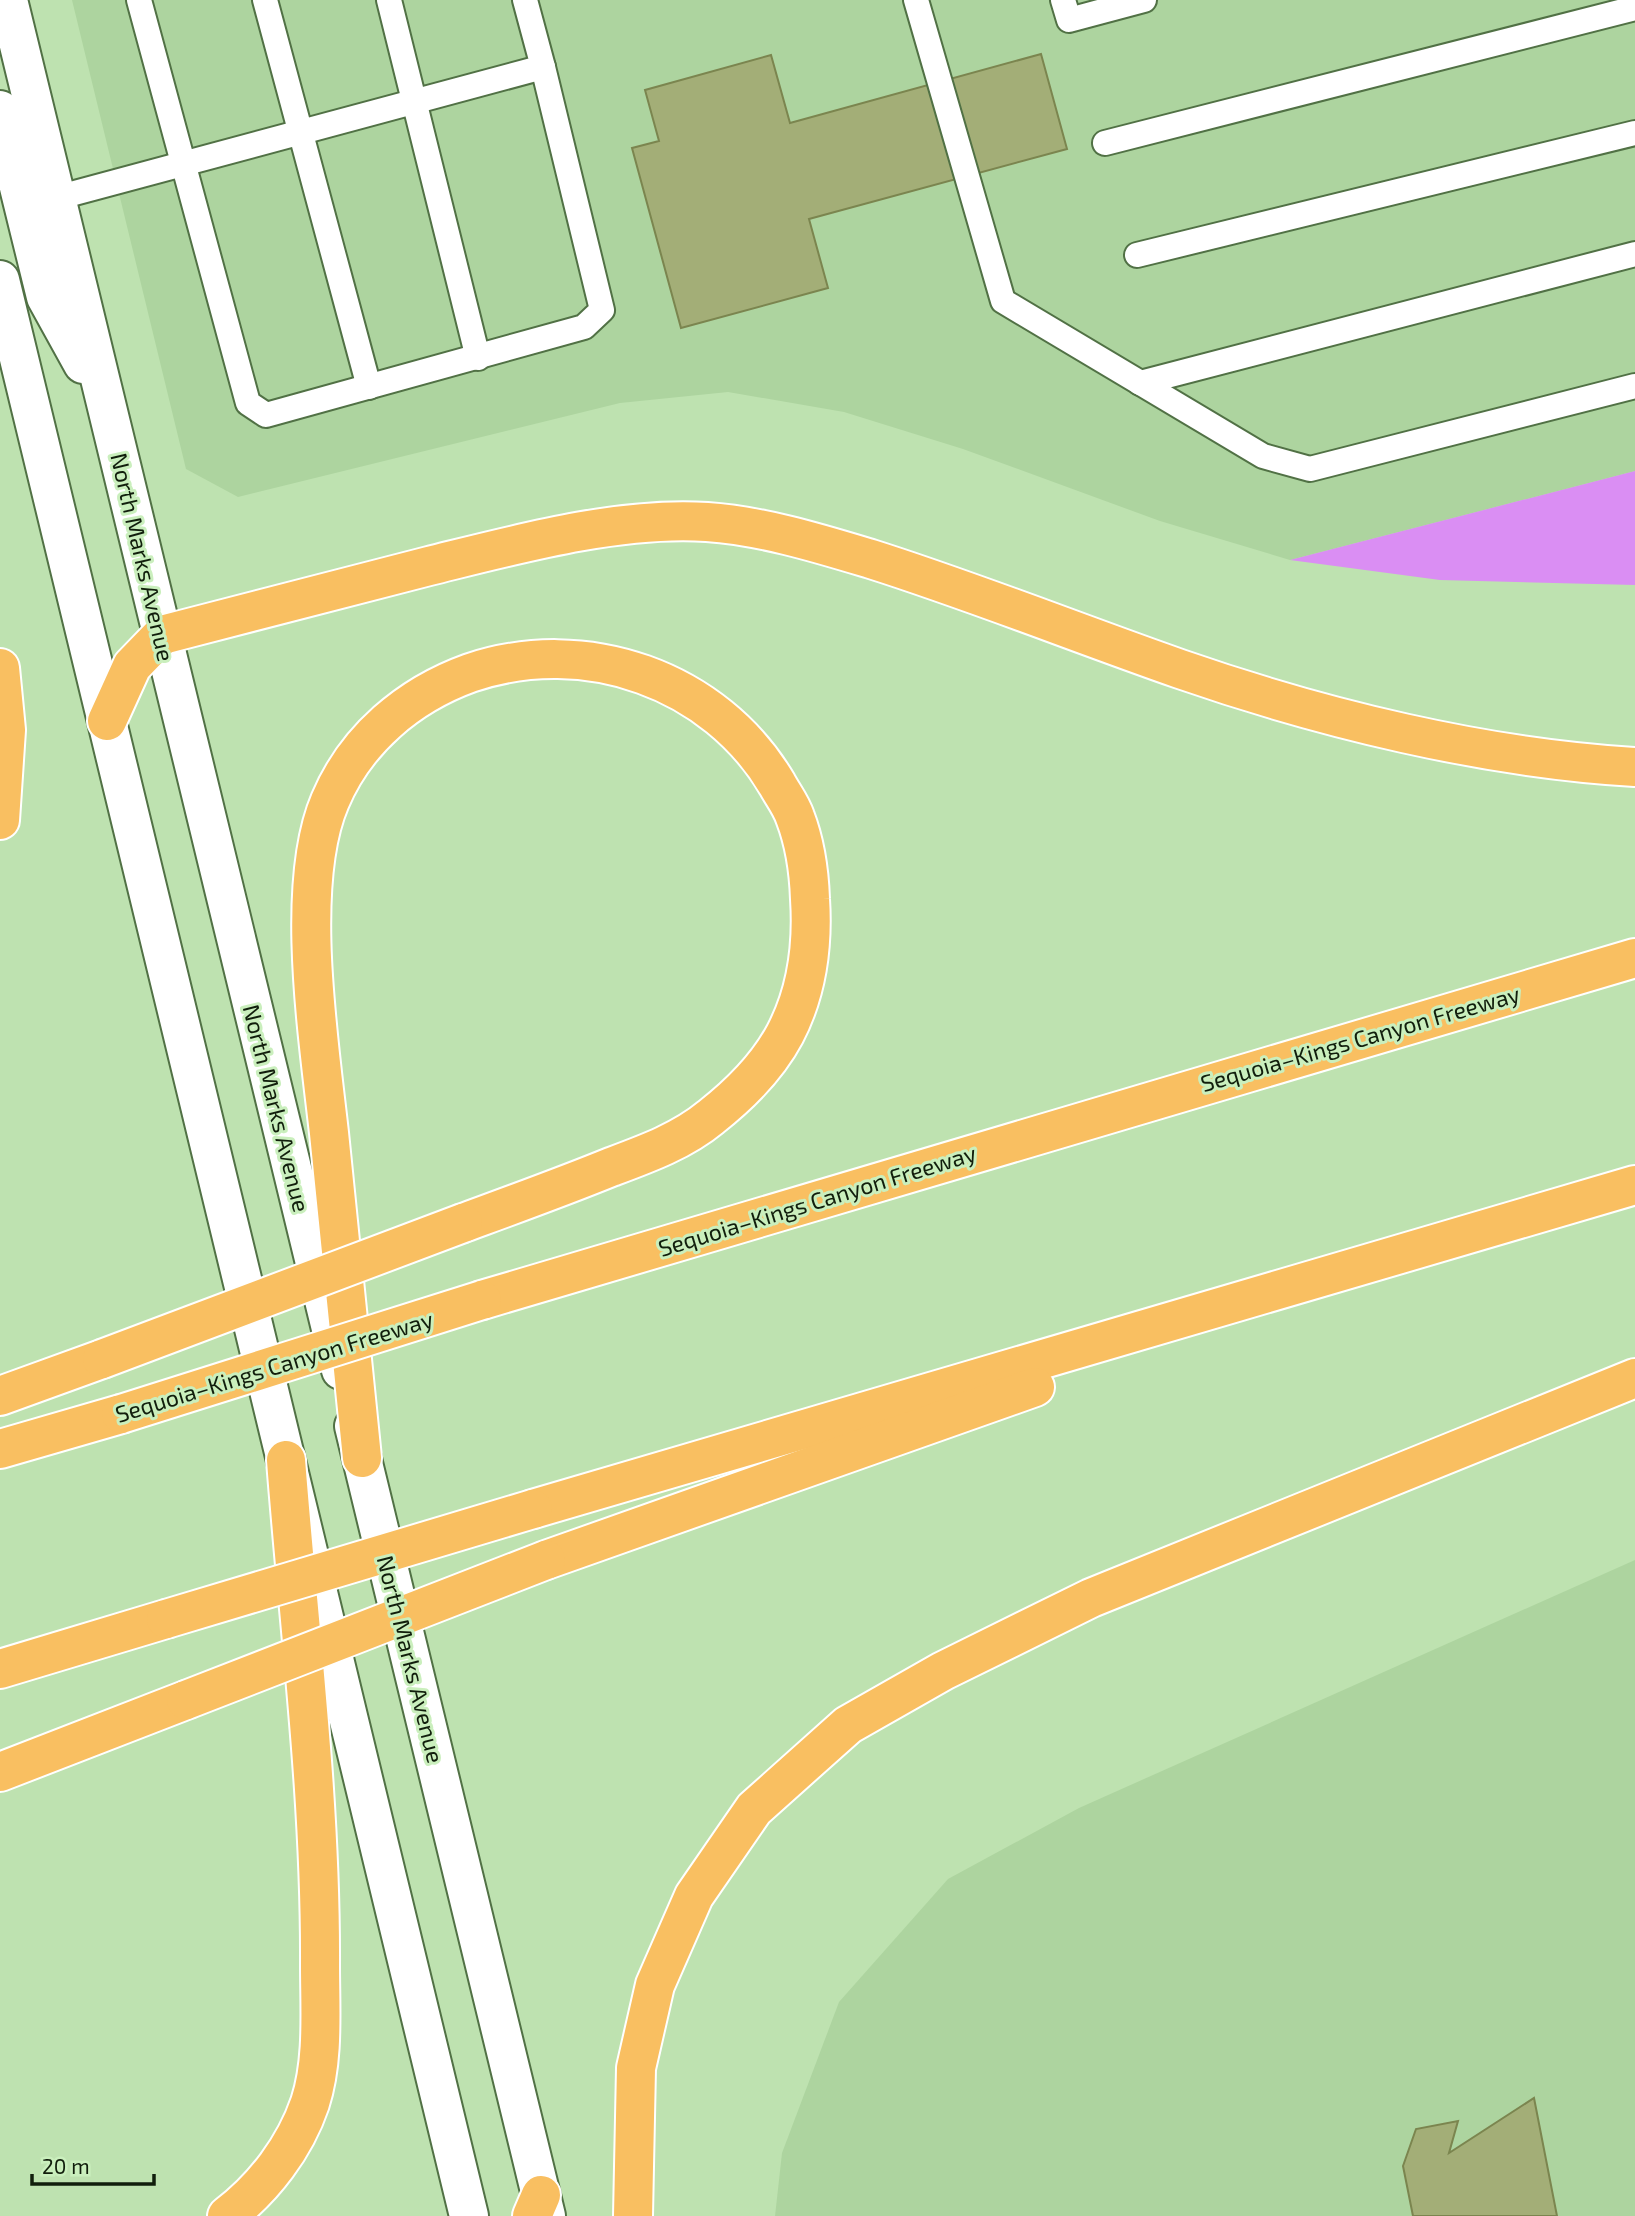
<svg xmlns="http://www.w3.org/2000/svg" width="1635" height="2216" viewBox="0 0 1635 2216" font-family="'Exo 2',sans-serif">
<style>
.built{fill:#add49f}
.green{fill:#da8ef3}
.building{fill:#a3ae77;stroke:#7b854f;stroke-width:2}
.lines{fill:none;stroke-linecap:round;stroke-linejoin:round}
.service-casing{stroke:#517145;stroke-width:28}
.secondary-casing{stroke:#517145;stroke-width:42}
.motorway-casing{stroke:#fff;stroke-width:42}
.service{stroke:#fff;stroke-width:24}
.secondary{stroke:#fff;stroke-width:38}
.motorway{stroke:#f9bf61;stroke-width:38}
.motorway-bridge-casing{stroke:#fff;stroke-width:42;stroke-linecap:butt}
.motorway-bridge{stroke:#f9bf61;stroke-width:38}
.labels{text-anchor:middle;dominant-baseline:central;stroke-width:6;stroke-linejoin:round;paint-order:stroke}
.street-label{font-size:23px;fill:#111e0c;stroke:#caefbd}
</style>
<rect width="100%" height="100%" fill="#bee2b0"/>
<g class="built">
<polygon points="72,0 1635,0 1635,471 1290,560 1160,521 963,449 844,412 728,392 620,403 238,497 186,469"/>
<polygon points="1635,1560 1635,2216 775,2216 782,2153 839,2002 948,1879 1079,1808"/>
</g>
<polygon class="green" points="1635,471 1635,585 1440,580 1290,560"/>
<g class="building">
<polygon points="1041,54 1067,149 809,219 828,288 681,328 632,148 659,141 645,90 771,55 790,123"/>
<polygon points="1534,2098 1557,2216 1413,2216 1403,2166 1416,2129 1458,2121 1449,2153"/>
</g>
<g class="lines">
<defs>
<g id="service">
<polyline points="139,0 248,403 266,415 584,327 602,310 543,67"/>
<polyline points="265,0 369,387"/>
<polyline points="389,0 478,358"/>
<polyline points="916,0 1003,301 1263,456 1310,469 1635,386"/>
<polyline points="1063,0 1069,20 1144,0"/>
<polyline points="1105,143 1635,8"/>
<polyline points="56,198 543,67 525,0"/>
<polyline points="1137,255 1635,133"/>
<polyline points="1140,383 1635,254"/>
</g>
<g id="secondary">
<polyline points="8,0 341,1370"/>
<polyline points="0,110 46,297 83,364"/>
<polyline points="0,280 469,2216"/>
<polyline points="354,1426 546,2216"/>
</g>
<g id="motorway">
<polyline points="0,668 6,730 0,820"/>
<path d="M107,721L132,666L162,635C251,612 340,589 429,566C514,545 619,516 707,522C763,526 818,543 871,559C975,592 1077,633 1180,669C1324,719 1484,758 1635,767"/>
<polyline points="482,1300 1635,958"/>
<polyline points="0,1396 102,1359"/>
<polyline points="0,1449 121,1414"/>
<path d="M362,1458C351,1350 340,1242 329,1133C319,1042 294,885 330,801C356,739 409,695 470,673C585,634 715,679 777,784C783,795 791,805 795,817C805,843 809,870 810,899C813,945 807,992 785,1034C768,1066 739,1095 711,1117C682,1141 646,1154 611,1167C562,1187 512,1205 463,1223"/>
<polyline points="533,1509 1635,1185"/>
<polyline points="546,1560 1035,1387"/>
<polyline points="0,1669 166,1619"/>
<polyline points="0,1772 186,1700"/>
<path d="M227,2216C264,2188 295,2147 310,2103C324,2060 320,2010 320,1966C321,1797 299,1628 286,1460"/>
<polyline points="532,2216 541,2195"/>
<polyline points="633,2216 636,2068 655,1985 694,1896 754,1809 848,1725 943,1671 1091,1598 1635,1378"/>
</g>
</defs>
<use href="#service" class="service-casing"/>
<use href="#secondary" class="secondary-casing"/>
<use href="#motorway" class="motorway-casing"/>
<use href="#service" class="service"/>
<use href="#secondary" class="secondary"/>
<use href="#motorway" class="motorway"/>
<defs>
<g id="motorway-bridge">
<polyline points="102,1359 463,1223"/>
<polyline points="121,1414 482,1300"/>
<polyline points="166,1619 533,1509"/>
<polyline points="186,1700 546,1560"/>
</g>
</defs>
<use href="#motorway-bridge" class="motorway-bridge-casing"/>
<use href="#motorway-bridge" class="motorway-bridge"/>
</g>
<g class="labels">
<g class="street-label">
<text transform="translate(143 557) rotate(77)">North Marks Avenue</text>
<text transform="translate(1360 1038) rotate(-16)">Sequoia–Kings Canyon Freeway</text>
<text transform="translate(277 1108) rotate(76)">North Marks Avenue</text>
<text transform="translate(817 1200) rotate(-17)">Sequoia–Kings Canyon Freeway</text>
<text transform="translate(274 1366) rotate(-17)">Sequoia–Kings Canyon Freeway</text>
<text transform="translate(411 1659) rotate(76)">North Marks Avenue</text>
</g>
</g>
<path d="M32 2174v10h122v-10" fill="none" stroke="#111e0c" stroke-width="3.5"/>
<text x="42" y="2174" font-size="21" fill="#111e0c" stroke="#caefbd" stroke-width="5" paint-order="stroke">20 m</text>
</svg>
